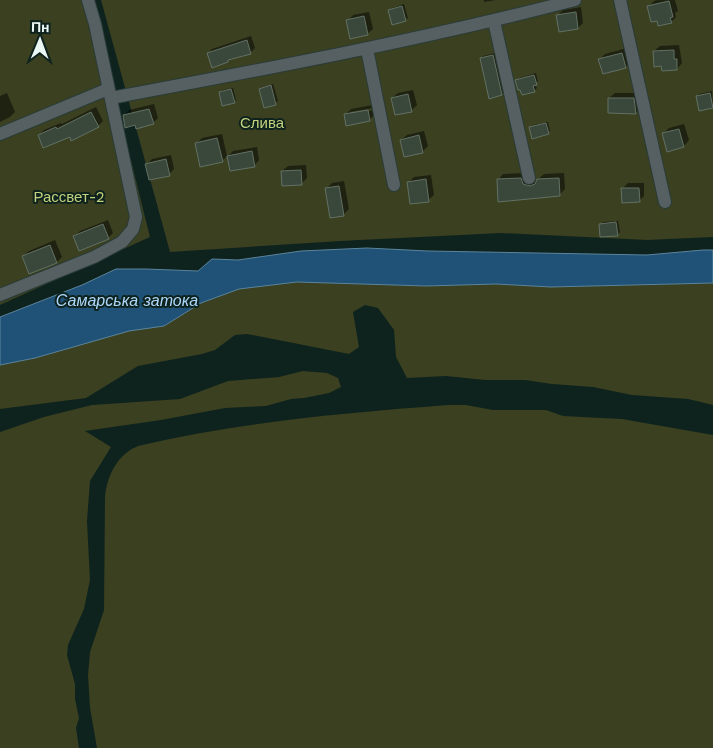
<svg xmlns="http://www.w3.org/2000/svg" width="713" height="748" viewBox="0 0 713 748" font-family="'Work Sans',sans-serif">
<style>
.green{fill:#3a4020}
.water{fill:#1f5276;stroke:#5c849c}
.shadow{fill:#0007}
.building{fill:#3a483c;stroke:#627164}
.lines{fill:none;stroke-linecap:round;stroke-linejoin:round}
.minor-casing{stroke:#293c38;stroke-width:14}
.minor{stroke:#566062;stroke-width:12}
.labels{text-anchor:middle;dominant-baseline:central;stroke-width:4;stroke-linejoin:round;paint-order:stroke}
.park-label{font-size:15px;fill:#c3d27c;stroke:#0e221e}
.water-label{font-size:16px;font-style:italic;fill:#add8fb;stroke:#0e221e}
</style>
<rect width="100%" height="100%" fill="#0e221e"/>
<g class="green">
<polygon points="0,0 91,0 150,237 0,305"/>
<polygon points="101,0 713,0 713,237 647,240 501,233 340,241 170,252"/>
<polygon points="297,282 426,286 496,284 551,287 713,283 713,405 688,399 632,395 593,387 552,384 525,380 485,380 446,376 407,378 396,357 394,330 378,308 365,305 353,312 359,347 349,354 247,334 235,335 215,350 202,354 138,366 86,398 0,409 0,365 35,358 129,330 164,326 201,303 239,289"/>
<polygon points="303,371 327,373 338,378 341,387 329,393 304,398 291,399 266,406 225,408 161,420 85,431 111,447 90,481 87,521 90,580 84,609 68,645 67,655 75,684 75,699 79,718 76,728 79,748 0,748 0,432 44,417 92,405 180,399 228,381 279,377"/>
<path d="M448,405H466L493,410H546L563,416L622,419L713,435V748H97L90,708L88,675L90,652L104,610L105,497C107,475 118,454 138,446C239,422 344,413 448,405Z"/>
</g>
<polygon class="water" points="367,248 428,251 647,255 703,250 713,250 713,283 551,287 496,284 426,286 297,282 239,289 201,303 164,326 129,331 35,358 0,365 0,317 82,285 116,269 146,269 198,271 212,259 238,260 301,251"/>
<g class="shadow">
<polygon points="484,0 496,0 484,2"/>
<polygon points="657,0 675,0 678,11 675,13 676,17 671,22 649,6 654,1"/>
<polygon points="404,4 408,18 405,20 389,10 392,8"/>
<polygon points="581,7 583,23 578,28 558,15 563,10"/>
<polygon points="369,12 373,29 367,34 348,21 353,15"/>
<polygon points="251,36 255,48 250,53 231,58 228,61 208,53 212,49"/>
<polygon points="679,45 682,63 677,69 654,51 660,46"/>
<polygon points="627,48 631,62 626,67 600,59 605,54"/>
<polygon points="495,53 504,92 502,94 481,58 483,56"/>
<polygon points="536,73 538,81 535,84 537,88 534,91 517,80 519,78"/>
<polygon points="273,84 278,101 275,103 260,89 263,87"/>
<polygon points="233,88 236,100 234,102 220,93 222,90"/>
<polygon points="413,90 417,105 411,111 392,98 398,93"/>
<polygon points="712,91 713,107 700,110 697,96 699,94"/>
<polygon points="7,93 15,112 10,117 0,122 0,96"/>
<polygon points="615,93 639,93 641,107 636,113 609,98"/>
<polygon points="154,104 158,118 153,123 136,124 124,116 129,110"/>
<polygon points="373,105 373,108 350,112 350,115 374,110 374,115 369,120 345,115 351,109"/>
<polygon points="96,107 103,121 98,126 70,136 39,135 44,130 61,123 62,124"/>
<polygon points="548,122 550,131 548,133 530,128 533,125"/>
<polygon points="684,124 689,140 684,146 663,134 669,128"/>
<polygon points="424,131 428,146 422,152 401,140 407,135"/>
<polygon points="222,134 227,156 222,161 196,144 202,138"/>
<polygon points="257,147 259,160 254,166 228,156 233,151"/>
<polygon points="171,155 174,169 169,174 147,164 152,159"/>
<polygon points="306,165 307,178 302,183 282,171 288,166"/>
<polygon points="526,173 529,179 536,181 544,174 564,173 565,189 560,194 498,180 503,174"/>
<polygon points="431,175 434,195 428,200 409,182 414,177"/>
<polygon points="344,181 349,209 344,214 326,189 332,183"/>
<polygon points="628,183 644,183 644,196 639,201 623,188"/>
<polygon points="108,220 113,233 108,238 75,236 80,231"/>
<polygon points="618,221 620,232 617,235 600,225 603,222"/>
<polygon points="55,240 62,257 57,262 30,273 23,256 29,251"/>
</g>
<g class="building">
<polygon points="669,1 673,17 670,18 672,23 658,26 657,21 651,22 647,6"/>
<polygon points="402,6 406,21 392,25 388,10"/>
<polygon points="576,12 578,29 559,32 556,15"/>
<polygon points="364,16 368,35 350,39 346,20"/>
<polygon points="247,40 251,54 228,60 228,62 212,68 207,53"/>
<polygon points="674,50 674,59 677,59 677,70 662,71 661,66 654,67 653,51"/>
<polygon points="622,53 626,68 603,74 598,59"/>
<polygon points="493,55 502,95 489,99 480,58"/>
<polygon points="534,75 537,85 533,86 535,92 522,95 520,90 518,90 515,80"/>
<polygon points="271,85 276,105 264,108 259,89"/>
<polygon points="231,89 235,103 222,106 219,92"/>
<polygon points="710,93 713,108 699,111 696,96"/>
<polygon points="408,94 412,112 395,115 391,98"/>
<polygon points="608,98 634,98 636,114 608,113"/>
<polygon points="149,109 154,124 136,129 135,125 125,128 123,115"/>
<polygon points="368,110 370,121 346,126 344,114"/>
<polygon points="91,112 99,127 71,141 70,137 43,148 38,135 56,127 57,129"/>
<polygon points="546,123 549,134 532,139 529,127"/>
<polygon points="679,129 684,147 667,152 662,133"/>
<polygon points="419,135 423,153 404,157 400,140"/>
<polygon points="217,138 223,162 200,167 195,143"/>
<polygon points="252,151 255,167 230,171 227,156"/>
<polygon points="166,159 170,176 149,180 145,164"/>
<polygon points="301,170 302,185 282,186 281,171"/>
<polygon points="521,178 523,184 530,186 535,184 537,179 559,178 560,196 498,202 497,179"/>
<polygon points="426,179 429,202 410,204 407,182"/>
<polygon points="339,186 344,216 330,218 325,188"/>
<polygon points="621,188 639,188 640,202 622,203"/>
<polygon points="616,222 618,236 600,237 599,224"/>
<polygon points="103,224 109,239 79,251 73,236"/>
<polygon points="50,245 57,263 29,274 22,256"/>
</g>
<g class="lines">
<defs>
<g id="minor">
<polyline points="620,0 665,202"/>
<polyline points="494,21 529,178"/>
<polyline points="367,49 394,185"/>
<path d="M111,98C266,69 421,40 575,0"/>
<polyline points="0,134 108,89"/>
<polyline points="0,295 94,257 122,242 133,229 136,217 95,24 88,0"/>
</g>
</defs>
<use href="#minor" class="minor-casing"/>
<use href="#minor" class="minor"/>
</g>
<g class="labels">
<g class="park-label">
<text x="262" y="123">Слива</text>
<text x="69" y="197">Рассвет-2</text>
</g>
<g class="water-label">
<text x="127" y="300">Самарська затока</text>
</g>
</g>
<g transform="translate(40 40) rotate(1)" stroke="#0e221e" stroke-width="4" paint-order="stroke">
<path d="M0-4L9 19L0 12L-9 19Z" fill="#ebf7f4"/>
<text y="-8" font-size="14" font-weight="bold" text-anchor="middle" fill="#ebf7f4">Пн</text>
</g>
</svg>
